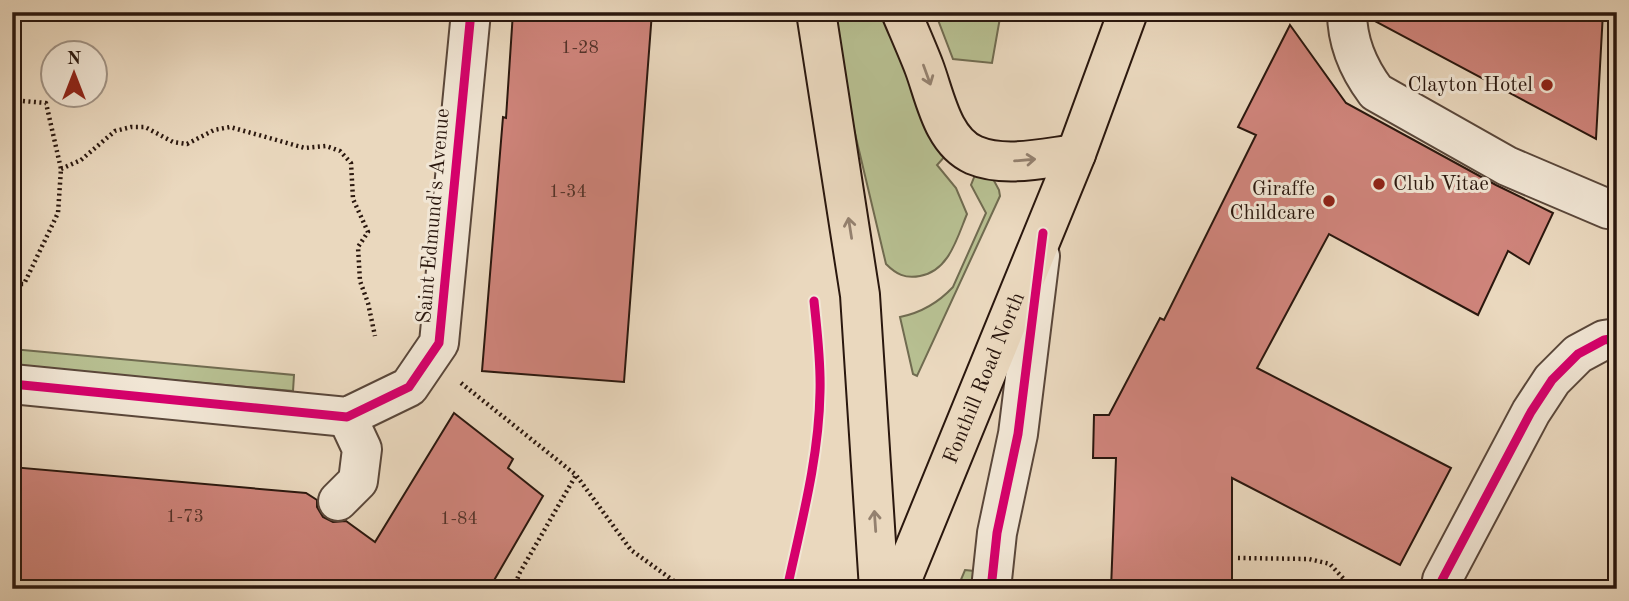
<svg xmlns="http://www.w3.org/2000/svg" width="1629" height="601" viewBox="0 0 1629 601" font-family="'Old Standard TT',serif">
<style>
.green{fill:#b7bf91;stroke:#706b50;stroke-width:2}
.building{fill:#cf847b;stroke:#2a170e;stroke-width:2}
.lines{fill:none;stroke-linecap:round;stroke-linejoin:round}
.minor-casing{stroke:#5a473a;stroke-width:42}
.major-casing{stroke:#2a170e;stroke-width:42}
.path{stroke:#2a170e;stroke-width:4.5;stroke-dasharray:2 3.5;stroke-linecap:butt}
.minor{stroke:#f1e6d5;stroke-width:38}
.major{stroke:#ead8be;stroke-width:38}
.cycleway-casing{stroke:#f1e6d5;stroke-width:13}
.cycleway{stroke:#d6006c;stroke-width:9}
.oneway{stroke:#94816f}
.poi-dot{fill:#8f2418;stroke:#f1e6d5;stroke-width:2.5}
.labels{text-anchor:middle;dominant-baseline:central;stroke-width:6;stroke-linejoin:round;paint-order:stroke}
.number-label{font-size:18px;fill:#533229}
.poi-label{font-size:21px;fill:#2a170e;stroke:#f1e6d5;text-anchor:end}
.street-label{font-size:21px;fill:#2a170e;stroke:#f1e6d5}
</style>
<rect width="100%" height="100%" fill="#ead8be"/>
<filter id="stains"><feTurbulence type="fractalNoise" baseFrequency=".00286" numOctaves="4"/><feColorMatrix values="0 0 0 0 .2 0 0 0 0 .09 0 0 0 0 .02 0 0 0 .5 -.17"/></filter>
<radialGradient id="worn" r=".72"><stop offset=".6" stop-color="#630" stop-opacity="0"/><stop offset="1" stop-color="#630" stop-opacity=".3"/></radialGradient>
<g class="green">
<path d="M833,12H883L946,155L937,165L956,188L967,214C957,238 949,271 920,276C905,279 896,274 886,264L839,66Z"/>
<polygon points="935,12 1001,12 992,63 953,59"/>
<path d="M975,175L992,177L999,190L1000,196L917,376L913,374L900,317C920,313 939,302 953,287L986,213L971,185Z"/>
<polygon points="12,349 294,375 293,391 12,366"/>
<polygon points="965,570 974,571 971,589 957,589"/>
</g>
<g class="building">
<polygon points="513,12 652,12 624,382 482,371 503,117 506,118"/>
<polygon points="1369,12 1603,12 1596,139 1369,18"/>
<polygon points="1290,25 1346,103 1496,185 1553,213 1529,264 1508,251 1478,315 1329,234 1257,368 1451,468 1400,565 1232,478 1232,589 1111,589 1116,458 1093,458 1094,415 1109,415 1160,318 1164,320 1256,135 1238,127"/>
<polygon points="454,413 513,459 508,468 543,496 489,589 12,589 12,467 306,493 317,500 317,507 323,517 333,522 346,521 375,542"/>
</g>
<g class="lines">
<defs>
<g id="minor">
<path d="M1347,12C1347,43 1358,68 1376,92L1507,166L1608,209L1617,210"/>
<polyline points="12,384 347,417 409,387 439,343 471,12"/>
<polyline points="338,501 358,481 362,449 347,417"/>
<polyline points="1442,580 1531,412 1552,380 1578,354 1604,340 1617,338"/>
<polyline points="991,589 997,533 1018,434 1040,256"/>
</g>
<g id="major">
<polyline points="816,12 860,295 879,589"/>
<path d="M901,12C909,31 917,49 924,67C935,96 942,141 974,155C1005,168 1044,158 1076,154"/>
<path id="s1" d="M898,589L1076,154L1128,12"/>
</g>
</defs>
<use href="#minor" class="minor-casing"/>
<use href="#major" class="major-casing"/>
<g class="path">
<polyline points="12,100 46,103 61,169 58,213 24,284 14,284"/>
<polyline points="61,169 81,160 115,131 131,127 145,127 173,142 187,144 214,130 230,127 305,148 326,146 340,151 351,163 353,199 368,232 358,247 360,281 368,303 375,336"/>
<polyline points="12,308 18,238"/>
<polyline points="461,383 576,475 631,550 685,589"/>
<polyline points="1238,558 1309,559 1330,564 1353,589"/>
<polyline points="514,589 519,574 576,475"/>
</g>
<use href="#minor" class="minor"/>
<use href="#major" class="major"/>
<defs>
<g id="cycleway">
<polyline points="12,384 347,417 409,387 439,343 471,12"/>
<polyline points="1442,580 1531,412 1552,380 1578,354 1604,340 1617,338"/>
<path d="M787,589C801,524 819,458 820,392C821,361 817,331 814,301"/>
<polyline points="991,589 997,533 1018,434 1043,233"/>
</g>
</defs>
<use href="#cycleway" class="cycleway-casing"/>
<use href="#cycleway" class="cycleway"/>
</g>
<defs><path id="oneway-shaft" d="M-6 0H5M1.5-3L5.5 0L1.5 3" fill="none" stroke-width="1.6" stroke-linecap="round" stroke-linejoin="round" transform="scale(1.75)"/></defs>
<g class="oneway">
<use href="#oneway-shaft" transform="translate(927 75) rotate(70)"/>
<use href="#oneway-shaft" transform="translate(1025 160) rotate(-5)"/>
<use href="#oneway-shaft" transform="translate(850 228) rotate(-99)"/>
<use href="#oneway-shaft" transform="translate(875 521) rotate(-94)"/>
</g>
<g class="poi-dot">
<circle cx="1547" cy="85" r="7"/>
<circle cx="1379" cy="184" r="7"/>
<circle cx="1329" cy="201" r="7"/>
</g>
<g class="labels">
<g class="number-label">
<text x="580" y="48">1-28</text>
<text x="568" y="192">1-34</text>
<text x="185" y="517">1-73</text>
<text x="459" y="519">1-84</text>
</g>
<g class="poi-label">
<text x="1533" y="85">Clayton Hotel</text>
<text x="1393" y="184" text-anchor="start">Club Vitae</text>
<text x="1315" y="189">Giraffe<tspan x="1315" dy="24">Childcare</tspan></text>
</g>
<g class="street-label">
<text transform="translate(434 216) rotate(-85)">Saint Edmund's Avenue</text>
<text stroke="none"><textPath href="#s1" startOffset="228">Fonthill Road North</textPath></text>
</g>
</g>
<rect width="1629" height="601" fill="none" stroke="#ead8be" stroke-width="42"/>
<rect x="14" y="14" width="1601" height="573" fill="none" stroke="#2a170e" stroke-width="3.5"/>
<rect x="21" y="21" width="1587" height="559" fill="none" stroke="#2a170e" stroke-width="2"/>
<g transform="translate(74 74)"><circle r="33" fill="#f1e6d5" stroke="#a19385" stroke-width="2"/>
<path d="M0-5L12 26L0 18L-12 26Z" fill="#8f2418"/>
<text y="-10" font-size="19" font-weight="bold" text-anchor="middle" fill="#2a170e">N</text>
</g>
<rect width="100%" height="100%" filter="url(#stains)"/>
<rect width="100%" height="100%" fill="url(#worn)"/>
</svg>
